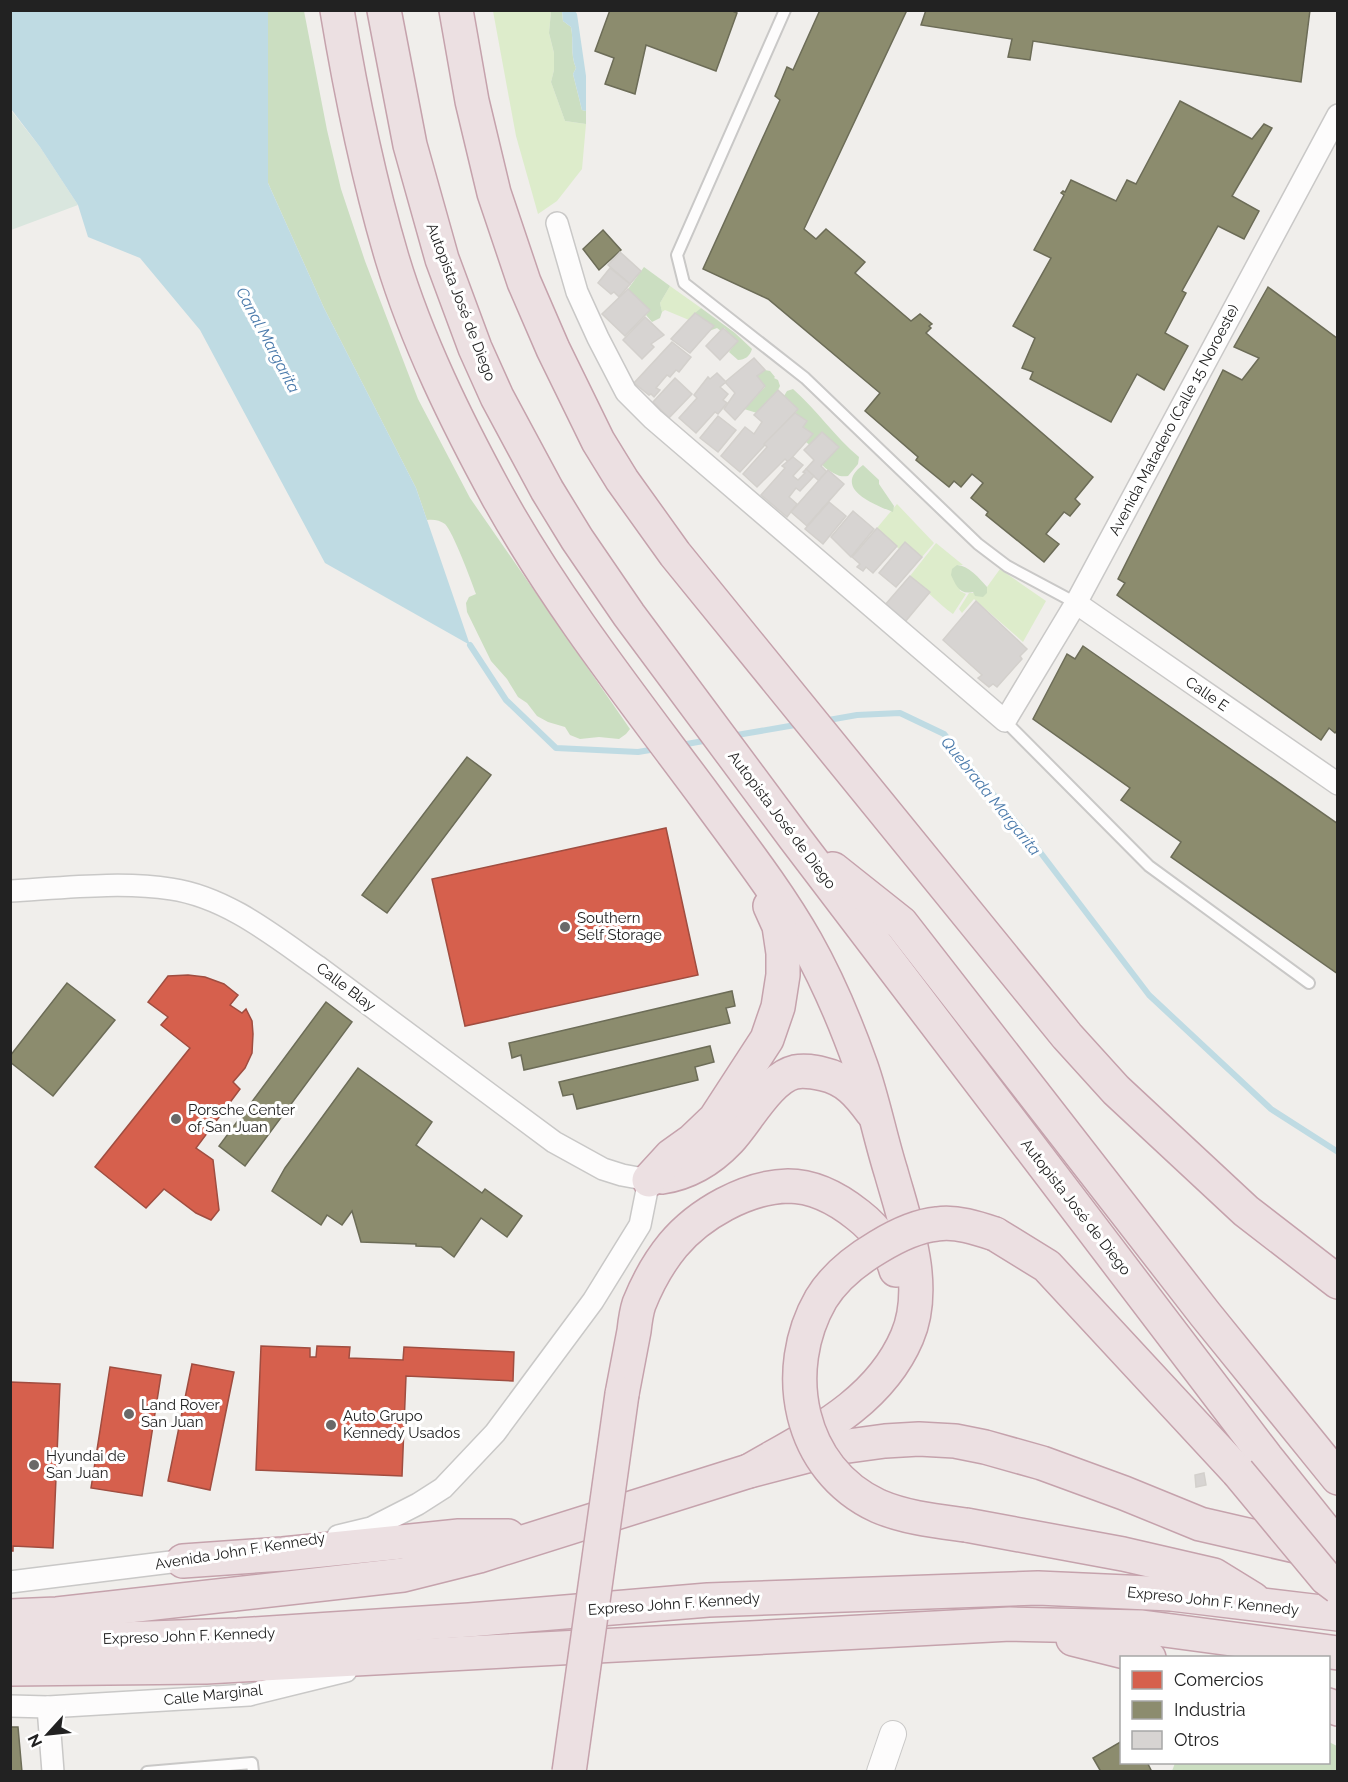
<svg xmlns="http://www.w3.org/2000/svg" width="1348" height="1782" viewBox="0 0 1348 1782" font-family="Raleway,sans-serif">
<style>
.grass{fill:#ddeccb}
.forest{fill:#cbdec1}
.wetland{fill:#d9e6de}
.water{fill:#bfdbe3}
.shops{fill:#d6604d;stroke:#a04d40;stroke-width:1.5}
.industry{fill:#8c8c6e;stroke:#6c6c57;stroke-width:1.5}
.lines{fill:none;stroke-linecap:round;stroke-linejoin:round}
.stream{stroke:#bfdbe3;stroke-width:6}
.building{fill:#d7d4d2;stroke:#d3d0cc;stroke-width:1.5}
.service-casing{stroke:#c9c8c7;stroke-width:14}
.minor-casing{stroke:#c9c8c7;stroke-width:24}
.tertiary-casing{stroke:#c9c8c7;stroke-width:28}
.motorway-casing{stroke:#c5a2ac;stroke-width:36}
.service{stroke:#fdfcfc;stroke-width:10}
.minor{stroke:#fdfcfc;stroke-width:21}
.tertiary{stroke:#fdfcfc;stroke-width:26}
.motorway{stroke:#ece0e2;stroke-width:33}
.motorway-bridge-casing{stroke:#c5a2ac;stroke-width:36;stroke-linecap:butt}
.motorway-bridge{stroke:#ece0e2;stroke-width:33}
.poi-dot{fill:#6a6968;stroke:#fff;stroke-width:2}
.labels{text-anchor:middle;dominant-baseline:central;stroke-width:6;stroke-linejoin:round;paint-order:stroke}
.street-label{font-size:15px;fill:#222;stroke:#fff}
.poi-label{font-size:15px;fill:#222;stroke:#fff;text-anchor:start}
.water-label{font-size:16px;font-style:italic;fill:#4a7aab;stroke:#fff}
</style>
<rect width="100%" height="100%" fill="#f0eeeb"/>
<g class="grass">
<polygon points="493,11 551,11 549,33 554,53 554,70 551,82 565,121 586,124 582,169 557,201 538,214 516,136"/>
<polygon points="670,286 701,308 689,320 665,310 662,312 660,303"/>
<polygon points="897,504 934,543 922,557 905,542 899,549 877,528"/>
<path d="M936,543L963,565H957L960,591L966,594L953,614C937,603 925,588 910,576Z"/>
<polygon points="1000,569 1046,601 1023,642 974,599 962,613 959,609 969,593 987,593 987,587"/>
</g>
<g class="forest">
<path d="M268,11H304L327,130L341,189L365,261L418,399L470,498L630,729L626,734L619,739L599,737L580,739L570,735L565,727L548,722L537,716L527,703L518,697L507,679L491,661L467,612L466,603L469,597L476,594C471,580 453,532 445,524C440,520 433,519 427,520L416,488L324,308L268,183Z"/>
<path d="M551,11H562L563,21L571,27C574,42 570,54 576,68L573,74L582,110L586,111V124L565,121L551,82L554,70V53L549,33Z"/>
<polygon points="644,267 670,286 660,303 662,312 660,318 652,322 646,315 650,310 628,289"/>
<path d="M701,308L735,333L752,349C750,356 745,360 738,360L729,352L737,341L724,328L721,331L717,328L709,331L714,326L695,313Z"/>
<polygon points="765,370 770,371 775,377 774,378 778,380 780,386 778,390 757,413 744,409 765,387 757,376"/>
<path d="M793,389C817,410 835,437 859,457L858,464L848,476C839,477 837,475 830,471C815,463 818,451 806,442L813,434L803,427L807,421L795,413L798,409L784,396L787,391Z"/>
<path d="M863,465L879,480V484L894,506L893,512C873,504 832,488 863,465Z"/>
<path d="M957,565C969,566 979,578 987,587V593L983,597L975,596L973,592C959,595 956,585 951,575L952,569Z"/>
<polygon points="1329,1742 1337,1746 1337,1771 1172,1771 1175,1763 1328,1762"/>
</g>
<polygon class="wetland" points="10,109 40,147 78,205 11,230"/>
<g class="water">
<polygon points="11,10 268,11 268,183 324,308 416,488 470,645 325,563 200,330 140,258 88,237 78,205 40,147 11,109"/>
<path d="M562,11H575L577,14L586,76V111L582,110L573,74L576,68C570,54 574,42 571,27L563,21Z"/>
</g>
<g class="shops">
<polygon points="666,828 698,975 465,1026 432,879"/>
<polygon points="188,975 205,977 224,984 238,995 230,1005 242,1013 246,1009 252,1021 253,1034 252,1053 245,1068 233,1082 240,1089 196,1148 213,1160 219,1210 211,1220 196,1213 164,1189 146,1208 95,1167 190,1048 161,1025 168,1017 148,1002 168,976"/>
<polygon points="261,1346 310,1348 310,1357 316,1357 317,1346 350,1347 349,1358 403,1360 404,1347 514,1352 513,1381 406,1376 402,1476 256,1470"/>
<polygon points="192,1364 234,1372 210,1490 168,1481"/>
<polygon points="110,1367 161,1375 142,1496 91,1488"/>
<polygon points="10,1382 60,1384 53,1548 13,1546 13,1551 10,1551"/>
</g>
<g class="industry">
<polygon points="610,10 730,10 737,13 716,71 646,45 635,94 605,84 614,58 595,51"/>
<polygon points="820,10 907,10 804,229 816,239 826,229 865,262 855,273 911,321 920,314 932,324 929,326 931,328 926,333 1093,477 1075,499 1080,504 1070,516 1064,512 1046,534 1059,544 1044,562 986,515 988,512 971,498 983,483 972,474 961,487 954,481 949,487 916,460 918,457 865,411 880,393 768,299 703,269 780,100 775,96 787,67 793,70"/>
<polygon points="926,10 1310,10 1301,82 1033,41 1030,60 1008,57 1012,39 921,25"/>
<polygon points="1180,101 1252,139 1264,124 1272,128 1232,196 1259,211 1244,239 1218,226 1182,291 1186,293 1165,333 1188,346 1164,390 1137,374 1111,422 1030,379 1033,372 1022,368 1035,338 1013,326 1051,258 1034,250 1064,195 1061,193 1063,191 1065,192 1071,180 1116,201 1127,180 1136,184"/>
<polygon points="603,230 621,250 599,270 583,249"/>
<polygon points="1268,287 1338,339 1338,729 1335,733 1329,728 1321,740 1117,595 1125,583 1118,579 1223,370 1242,380 1259,358 1234,347"/>
<polygon points="1083,646 1338,824 1338,974 1171,857 1181,842 1121,800 1130,788 1033,719 1067,654 1075,659"/>
<polygon points="467,757 491,775 387,913 362,895"/>
<polygon points="67,983 115,1020 53,1096 10,1062 10,1056"/>
<polygon points="732,991 735,1006 726,1008 730,1023 524,1070 521,1055 512,1058 509,1043"/>
<polygon points="326,1002 352,1022 245,1166 219,1146"/>
<polygon points="710,1046 714,1062 695,1067 698,1080 577,1109 573,1094 563,1096 559,1082"/>
<polygon points="358,1068 432,1122 416,1145 482,1193 485,1189 522,1216 507,1237 481,1218 454,1257 441,1247 416,1246 416,1244 361,1242 352,1211 342,1225 327,1215 321,1225 272,1191 285,1168"/>
<polygon points="10,1727 18,1727 22,1772 10,1772"/>
<polygon points="1122,1741 1122,1762 1147,1762 1152,1772 1098,1772 1100,1770 1093,1758"/>
</g>
<g class="lines">
<g class="stream">
<polyline points="470,645 506,700 556,748 638,752 656,749"/>
<polyline points="823,721 857,715 900,713 944,734 1037,848 1149,995 1271,1109 1338,1152"/>
<polyline points="731,736 801,724"/>
<polyline points="681,745 709,740"/>
</g>
</g>
<g class="building">
<polygon points="620,252 641,271 630,284 608,265"/>
<polygon points="610,268 630,284 619,297 614,292 611,294 598,283"/>
<polygon points="628,289 650,310 625,336 602,314"/>
<polygon points="695,313 714,326 690,353 671,339"/>
<polygon points="645,317 664,335 651,344 654,347 642,359 623,340"/>
<polygon points="723,328 738,341 720,360 706,346"/>
<polygon points="672,342 691,357 679,372 676,370 670,377 667,375 656,388 660,390 654,397 651,394 649,395 634,383"/>
<polygon points="754,358 765,370 757,376 765,386 735,420 724,409 735,393 725,382"/>
<polygon points="717,373 726,382 720,387 728,394 723,400 727,403 718,414 715,412 696,433 679,418 697,398 694,395 708,377 710,379"/>
<polygon points="675,378 692,394 669,418 653,402"/>
<polygon points="778,390 798,409 740,472 721,456 745,427 754,434 762,422 754,415"/>
<polygon points="795,413 807,421 803,427 813,434 788,462 785,459 757,487 743,474 767,447 764,444"/>
<polygon points="718,416 736,430 718,452 700,438"/>
<polygon points="822,432 839,447 821,466 827,472 819,481 806,469 814,460 804,450"/>
<polygon points="793,457 803,465 793,476 798,480 805,473 803,472 806,469 814,476 800,491 796,488 789,497 797,504 787,517 761,495 785,468 782,466"/>
<polygon points="828,470 844,484 807,526 791,512"/>
<polygon points="829,502 846,516 823,544 805,529"/>
<polygon points="853,511 874,529 851,557 831,537"/>
<polygon points="877,528 897,546 873,573 866,567 863,571 857,567 860,564 852,557"/>
<polygon points="905,542 922,557 896,587 879,573"/>
<polygon points="910,576 930,592 905,622 885,605"/>
<polygon points="976,601 1027,649 1020,656 1022,659 997,687 993,684 989,687 978,678 982,675 943,640"/>
<polygon points="1204,1473 1206,1485 1196,1487 1195,1475"/>
</g>
<g class="lines">
<defs>
<g id="service">
<polyline points="785,10 677,255 684,283 805,378 978,544 1007,566 1076,603"/>
<polyline points="1005,721 1149,866 1309,983"/>
<polyline points="147,1772 252,1763 253,1772"/>
</g>
<g id="minor">
<polyline points="557,223 577,292 598,338 626,392 653,419 1005,721 1076,603 1338,115"/>
<polyline points="1076,603 1338,784"/>
<path d="M10,891C61,888 122,881 171,889C226,897 273,935 317,966L554,1142L603,1169L622,1175L649,1180L640,1225L593,1301L495,1433L443,1488L418,1504L371,1528L338,1536"/>
<polyline points="10,1582 195,1559"/>
<polyline points="10,1706 48,1707 249,1695 346,1671"/>
<polyline points="48,1707 53,1772"/>
</g>
<polyline id="tertiary" points="880,1772 893,1734"/>
<g id="motorway">
<path d="M337,10C351,94 368,177 392,258C417,341 457,422 498,497C557,603 633,699 705,796C740,844 777,891 806,942C828,981 846,1024 861,1066C873,1100 880,1137 891,1172C905,1222 929,1286 907,1337C878,1405 809,1436 749,1471"/>
<polyline points="384,10 410,145 442,259 475,348 497,397 547,490 577,539 629,615 794,837 1266,1457 1338,1547"/>
<polyline points="456,10 472,101 494,193 524,282 553,349 598,441 622,480 675,554 1067,1036 1116,1090 1246,1211 1338,1282"/>
<polyline points="833,869 901,923 1205,1314 1338,1478"/>
<path d="M662,1177C688,1173 711,1159 729,1140C747,1121 769,1078 795,1072C805,1070 814,1072 823,1074C846,1079 858,1093 872,1112"/>
<polyline points="649,1180 671,1156 692,1141 715,1119 767,1039 778,1007 783,975 783,953 779,926 770,906"/>
<polyline points="995,1234 1047,1266 1238,1472"/>
<path d="M622,1394C626,1373 630,1352 634,1331C635,1322 636,1313 639,1304C647,1284 659,1262 673,1245C699,1214 746,1187 788,1186C813,1186 838,1199 858,1215C876,1229 890,1248 896,1270"/>
<polyline points="966,1525 1123,1554 1214,1575 1253,1599"/>
<polyline points="183,1561 283,1554 459,1536 508,1536"/>
<polyline points="10,1616 57,1614 403,1575 479,1556 749,1471 841,1447 885,1441 919,1439 955,1441 985,1447 1042,1463 1124,1493 1200,1524 1317,1551"/>
<polyline points="1073,1639 1149,1658"/>
<polyline points="10,1640 61,1641 238,1635 469,1620 708,1600 1038,1588 1171,1594 1338,1614"/>
<polyline points="10,1669 206,1667 1010,1624 1142,1627 1338,1653"/>
<polyline points="1328,1705 1338,1709"/>
</g>
</defs>
<use href="#service" class="service-casing"/>
<use href="#minor" class="minor-casing"/>
<use href="#tertiary" class="tertiary-casing"/>
<use href="#motorway" class="motorway-casing"/>
<use href="#service" class="service"/>
<use href="#minor" class="minor"/>
<use href="#tertiary" class="tertiary"/>
<use href="#motorway" class="motorway"/>
<defs>
<g id="motorway-bridge">
<polyline points="1238,1472 1326,1578 1338,1587"/>
<path d="M966,1525C936,1521 906,1518 878,1506C798,1469 780,1370 821,1299C835,1276 856,1260 878,1247C896,1236 916,1226 937,1224C956,1221 977,1228 995,1234"/>
<polyline points="569,1772 622,1394"/>
</g>
</defs>
<use href="#motorway-bridge" class="motorway-bridge-casing"/>
<use href="#motorway-bridge" class="motorway-bridge"/>
</g>
<g class="poi-dot">
<circle cx="565" cy="927" r="6"/>
<circle cx="176" cy="1119" r="6"/>
<circle cx="129" cy="1414" r="6"/>
<circle cx="331" cy="1425" r="6"/>
<circle cx="34" cy="1465" r="6"/>
</g>
<g class="labels">
<g class="street-label">
<text transform="translate(461 302) rotate(69)">Autopista José de Diego</text>
<text transform="translate(1174 420) rotate(-62)">Avenida Matadero (Calle 15 Noroeste)</text>
<text transform="translate(1207 694) rotate(35)">Calle E</text>
<text transform="translate(782 820) rotate(53)">Autopista José de Diego</text>
<text transform="translate(346 987) rotate(37)">Calle Blay</text>
<text transform="translate(1076 1207) rotate(52)">Autopista José de Diego</text>
<text transform="translate(240 1551) rotate(-9)">Avenida John F. Kennedy</text>
<text transform="translate(1213 1601) rotate(6)">Expreso John F. Kennedy</text>
<text transform="translate(674 1604) rotate(-4)">Expreso John F. Kennedy</text>
<text transform="translate(189 1636) rotate(-2)">Expreso John F. Kennedy</text>
<text transform="translate(213 1695) rotate(-6)">Calle Marginal</text>
</g>
<g class="poi-label">
<text x="577" y="918">Southern<tspan x="577" dy="17">Self Storage</tspan></text>
<text x="188" y="1110">Porsche Center<tspan x="188" dy="17">of San Juan</tspan></text>
<text x="141" y="1405">Land Rover<tspan x="141" dy="17">San Juan</tspan></text>
<text x="343" y="1416">Auto Grupo<tspan x="343" dy="17">Kennedy Usados</tspan></text>
<text x="46" y="1456">Hyundai de<tspan x="46" dy="17">San Juan</tspan></text>
</g>
<g class="water-label">
<text transform="translate(268 340) rotate(62)">Canal Margarita</text>
<text transform="translate(991 796) rotate(51)">Quebrada Margarita</text>
</g>
</g>
<rect width="1348" height="1782" fill="none" stroke="#222222" stroke-width="24"/>
<rect x="1120" y="1656" width="210" height="108" fill="#ffffff" stroke="#a7a7a7" stroke-width="1.5"/>
<rect x="1132" y="1671" width="30" height="18" fill="#d6604d" stroke="#a7a7a7" stroke-width="1.5"/>
<text x="1174" y="1686" font-size="18" fill="#222222">Comercios</text>
<rect x="1132" y="1701" width="30" height="18" fill="#8c8c6e" stroke="#a7a7a7" stroke-width="1.5"/>
<text x="1174" y="1716" font-size="18" fill="#222222">Industria</text>
<rect x="1132" y="1731" width="30" height="18" fill="#d7d4d2" stroke="#a7a7a7" stroke-width="1.5"/>
<text x="1174" y="1746" font-size="18" fill="#222222">Otros</text>
<g transform="translate(48 1734) rotate(243)" stroke="#ffffff" stroke-width="4.5" paint-order="stroke">
<path d="M0-4.5L10 22L0 15L-10 22Z" fill="#222222"/>
<text y="-9" font-size="16" font-weight="bold" text-anchor="middle" fill="#222222">N</text>
</g>
</svg>
